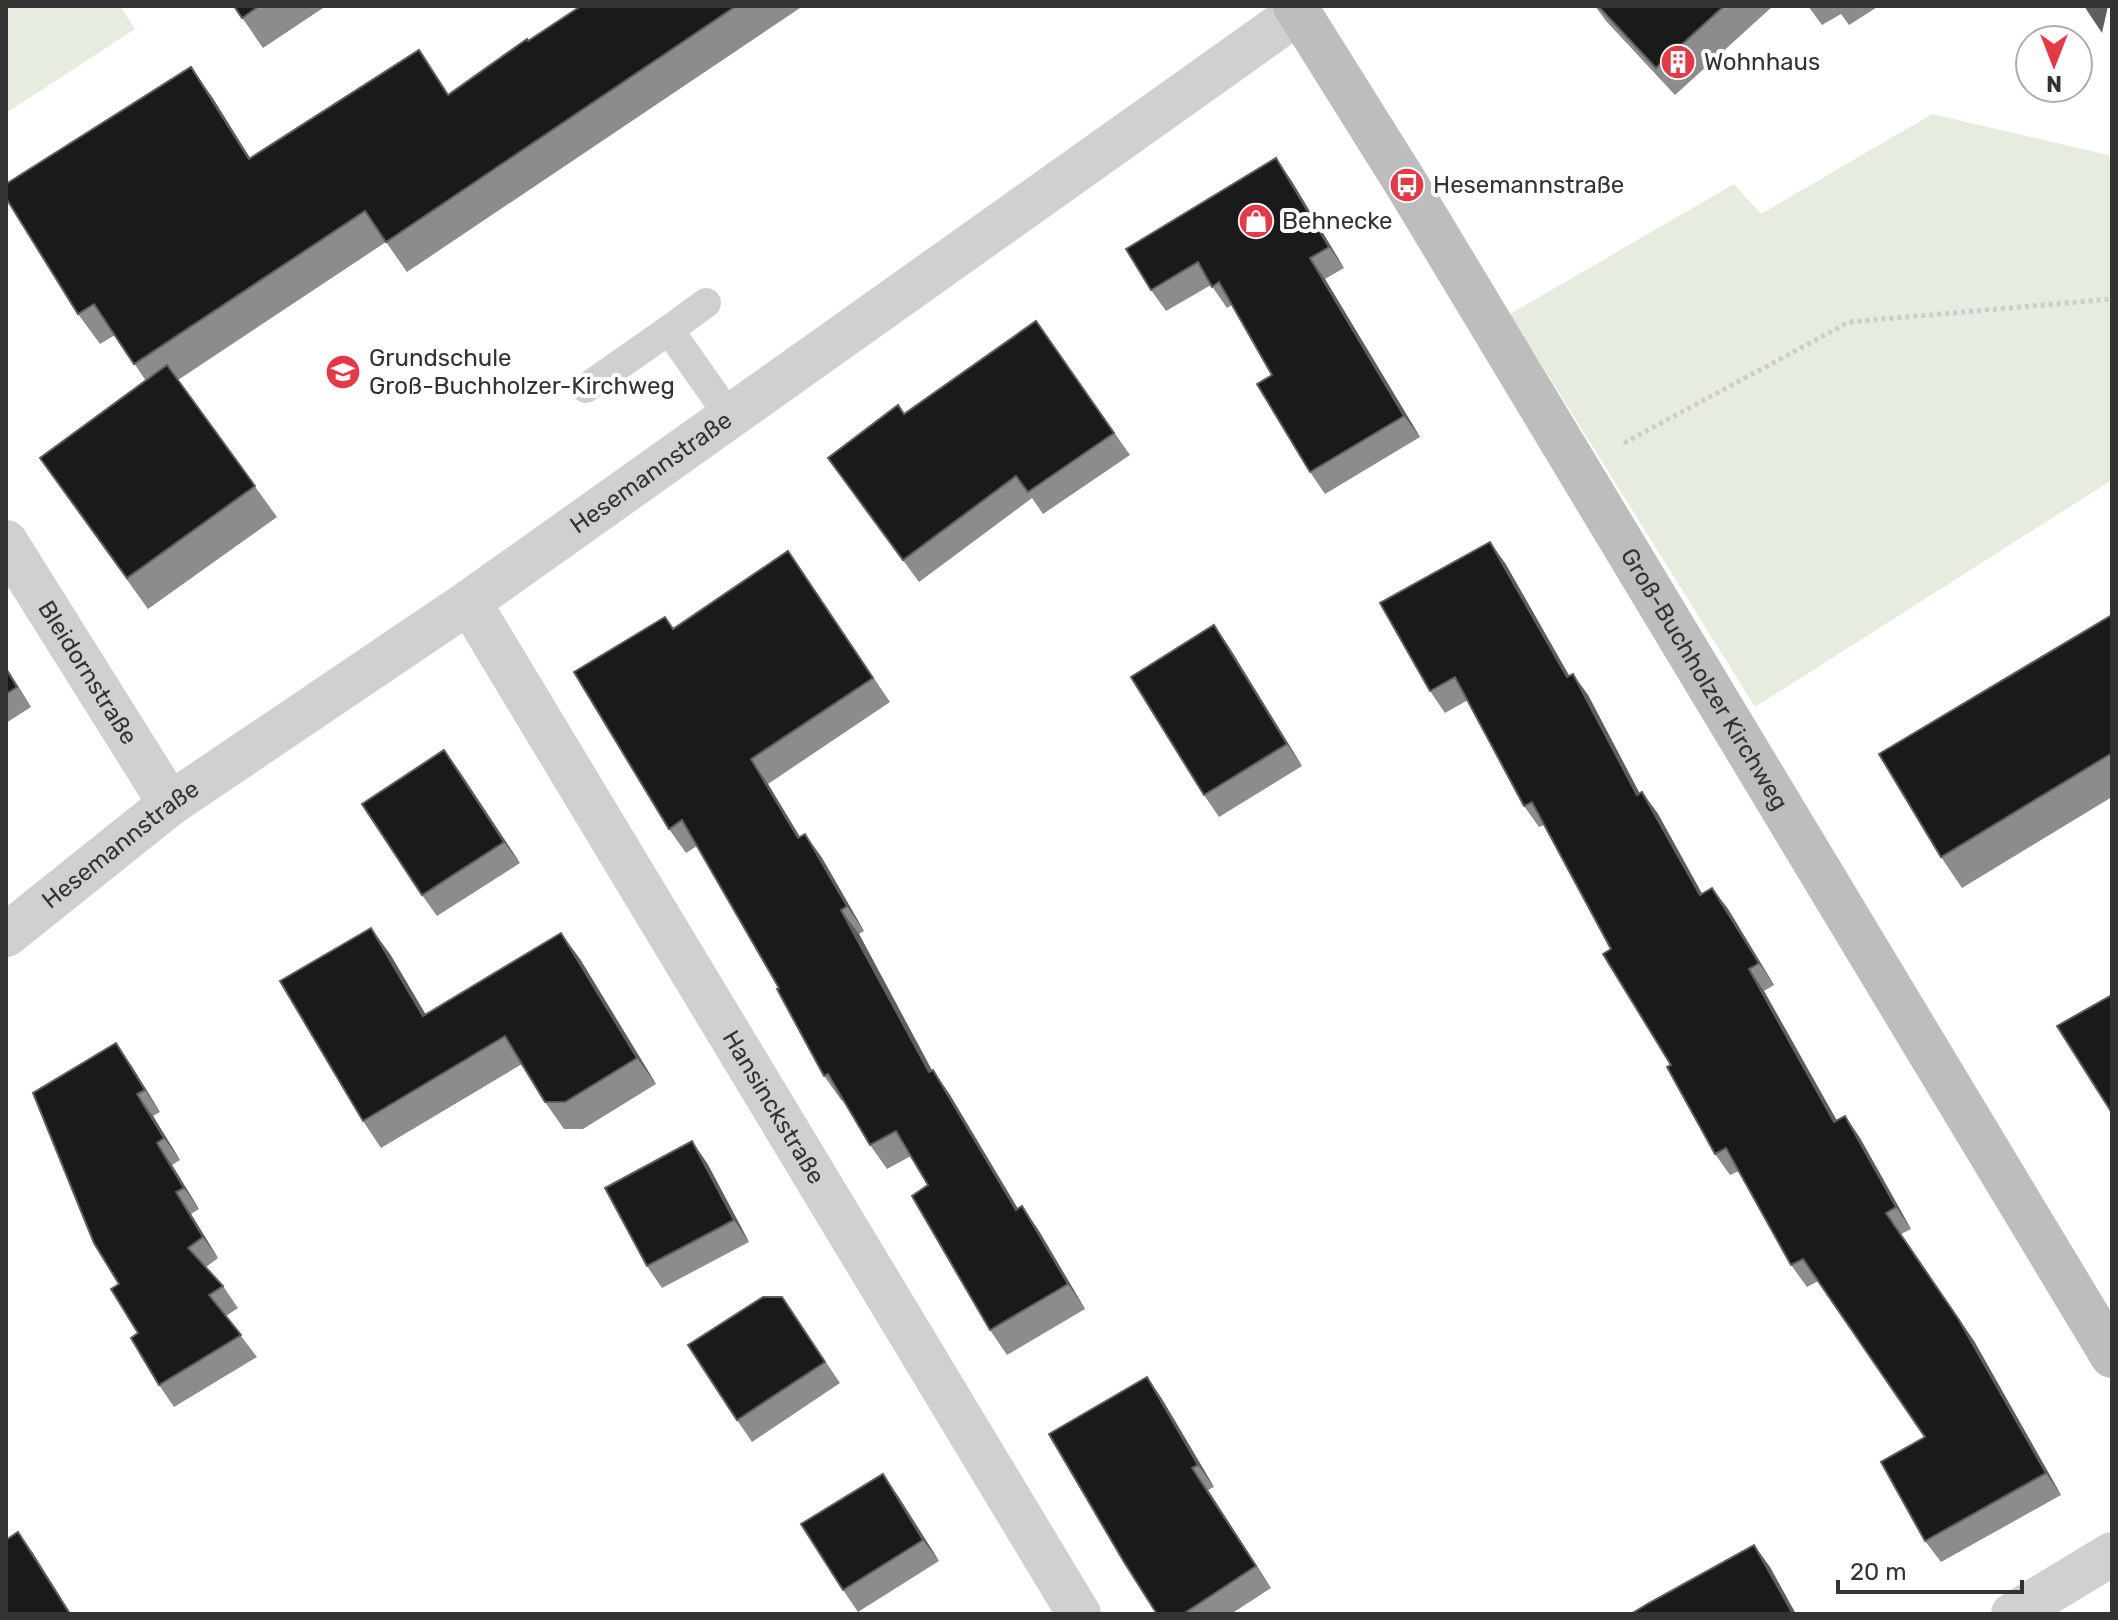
<svg xmlns="http://www.w3.org/2000/svg" width="2118" height="1620" viewBox="0 0 2118 1620" font-family="Rubik,sans-serif">
<style>
.green{fill:#e6ecdf}
.lines{fill:none;stroke-linecap:round;stroke-linejoin:round}
.path{stroke:#cdcdcd;stroke-width:5;stroke-dasharray:4 4;stroke-linecap:butt}
.lane{stroke:#d0d0d0;stroke-width:30}
.street{stroke:#d0d0d0;stroke-width:44}
.secondary{stroke:#bdbdbd;stroke-width:44}
.wall{fill:#8c8c8c}
.shaded-wall{fill:#5f5f5f}
.building{fill:#1a1a1a;stroke:#5f5f5f;stroke-width:2}
.labels{text-anchor:middle;dominant-baseline:central;stroke-width:8;stroke-linejoin:round;paint-order:stroke}
.poi-label{font-size:24px;fill:#333;stroke:#fff;text-anchor:start}
.street-label{font-size:24px;fill:#333;stroke:#fff}
</style>
<rect width="100%" height="100%" fill="#fff"/>
<g class="green">
<polygon points="6,6 120,6 135,29 6,113"/>
<polygon points="1932,114 2112,156 2112,480 1755,707 1510,314 1734,184 1761,214"/>
</g>
<g class="lines">
<polyline class="path" points="1624,443 1849,322 2112,299"/>
<g class="lane">
<polyline points="669,330 706,303"/>
<polyline points="586,388 669,330 730,417"/>
</g>
<g class="street">
<path id="s1" d="M6,542L170,804"/>
<path id="s2" d="M469,602L1079,1614"/>
<path id="s3" d="M6,935L170,804L469,602L1299,12"/>
<polyline points="2013,1614 2112,1554"/>
</g>
<path class="secondary" id="s4" d="M1295,6L1407,185L2112,1356"/>
</g>
<g class="wall">
<polygon points="234,6 326,6 263,48"/>
<polygon points="581,6 803,6 407,272 386,242 178,380 277,517 148,609 61,488 146,381 115,335 100,344 78,314 212,97 250,158 449,94"/>
<polygon points="1595,6 1773,6 1675,95 1606,21"/>
<polygon points="1808,6 1879,6 1849,25 1841,14 1822,25"/>
<polygon points="1291,180 1344,268 1325,279 1420,437 1325,494 1310,472 1272,375 1232,305 1227,308 1211,285 1166,311 1151,290"/>
<polygon points="1036,321 1130,455 1043,514 1032,498 919,582 828,458 904,414"/>
<polygon points="1505,563 1569,676 1588,695 1640,794 1642,792 1658,814 1702,894 1712,888 1728,909 1774,985 1764,991 1837,1121 1845,1116 1860,1138 1911,1229 1901,1234 1974,1341 2061,1495 1941,1562 1925,1541 1925,1437 1818,1281 1807,1287 1791,1265 1739,1171 1730,1175 1715,1154 1611,949 1544,825 1539,827 1524,806 1468,700 1445,713 1430,691"/>
<polygon points="805,576 890,702 768,784 800,837 805,834 822,858 864,931 859,934 932,1070 950,1095 1018,1209 1022,1206 1039,1231 1085,1309 1007,1355 990,1330 928,1185 911,1156 887,1169 870,1145 843,1100 842,1101 824,1076 779,988 697,846 686,853 669,829 674,628"/>
<polygon points="2112,615 2112,797 1962,888 1941,857"/>
<polygon points="1214,625 1229,647 1302,766 1219,817 1204,795"/>
<polygon points="6,667 31,707 6,723"/>
<polygon points="444,750 520,863 437,916 422,895"/>
<polygon points="390,954 425,1014 580,959 656,1084 583,1129 564,1129 545,1102 522,1064 381,1148 363,1121"/>
<polygon points="131,1065 160,1112 153,1116 180,1160 172,1165 199,1209 191,1214 218,1258 206,1267 223,1286 238,1308 226,1316 257,1357 174,1407 159,1385 119,1284"/>
<polygon points="707,1163 749,1242 662,1288 647,1266"/>
<polygon points="782,1297 840,1383 752,1442 737,1420"/>
<polygon points="1147,1377 1162,1399 1214,1487 1208,1490 1271,1588 1231,1614 1157,1614"/>
<polygon points="898,1496 939,1561 858,1612 843,1590"/>
</g>
<g class="shaded-wall">
<polygon points="2084,6 2108,6 2102,33"/>
<polygon points="191,67 212,97 270,190 249,159"/>
<polygon points="1276,158 1291,180 1344,268 1329,247"/>
<polygon points="1310,258 1325,279 1420,437 1404,416"/>
<polygon points="1490,542 1505,563 1582,698 1567,677"/>
<polygon points="1214,625 1229,647 1302,766 1287,744"/>
<polygon points="6,667 31,707 6,669"/>
<polygon points="1573,674 1588,695 1652,817 1637,795"/>
<polygon points="444,750 460,772 520,863 504,842"/>
<polygon points="751,759 768,784 815,862 798,838"/>
<polygon points="1642,792 1658,814 1715,917 1700,895"/>
<polygon points="805,834 822,858 864,931 847,906"/>
<polygon points="1712,888 1728,909 1774,985 1759,963"/>
<polygon points="841,910 859,934 946,1097 929,1072"/>
<polygon points="371,928 390,954 442,1042 423,1016"/>
<polygon points="561,933 580,959 656,1084 637,1058"/>
<polygon points="1749,969 1764,991 1850,1144 1834,1122"/>
<polygon points="116,1043 131,1065 160,1112 145,1090"/>
<polygon points="933,1070 950,1095 1033,1234 1016,1210"/>
<polygon points="137,1094 153,1116 180,1160 164,1138"/>
<polygon points="1845,1116 1860,1138 1911,1229 1896,1207"/>
<polygon points="692,1141 707,1163 749,1242 734,1220"/>
<polygon points="157,1143 172,1165 199,1209 184,1188"/>
<polygon points="176,1192 191,1214 218,1258 203,1237"/>
<polygon points="1022,1206 1039,1231 1085,1309 1068,1284"/>
<polygon points="1886,1213 1974,1341 2061,1495 2046,1473"/>
<polygon points="1147,1377 1162,1399 1214,1487 1198,1465"/>
<polygon points="1192,1468 1208,1490 1271,1588 1256,1566"/>
<polygon points="883,1474 898,1496 939,1561 923,1540"/>
<polygon points="18,1532 33,1553 71,1614 70,1614"/>
<polygon points="1754,1545 1770,1567 1796,1614 1793,1614"/>
</g>
<g class="building">
<polygon points="234,6 259,6 242,18"/>
<polygon points="581,6 736,6 386,242 365,211 134,364 94,304 78,314 6,198 6,184 191,67 249,159 419,50 448,95 527,39 528,41"/>
<polygon points="1598,6 1724,6 1656,68"/>
<polygon points="1276,158 1329,247 1310,258 1404,416 1310,472 1257,384 1272,375 1219,282 1212,287 1198,262 1151,290 1126,249"/>
<polygon points="1036,321 1114,433 1028,492 1016,476 903,560 828,458 898,405 904,414"/>
<polygon points="167,365 255,486 127,578 40,458"/>
<polygon points="1490,542 1567,677 1573,674 1637,795 1642,792 1700,895 1712,888 1759,963 1749,969 1834,1122 1845,1116 1896,1207 1886,1213 1959,1320 2046,1473 1925,1541 1881,1462 1925,1437 1803,1259 1791,1265 1726,1148 1715,1154 1667,1067 1671,1065 1603,954 1611,949 1532,802 1524,806 1455,677 1430,691 1380,603"/>
<polygon points="788,551 873,678 751,759 798,838 805,834 847,906 841,910 929,1072 933,1070 1016,1210 1022,1206 1068,1284 990,1330 912,1196 928,1185 896,1131 870,1145 828,1074 824,1076 777,989 779,988 682,820 669,829 574,672 665,617 673,629"/>
<polygon points="2112,615 2112,753 1941,857 1879,754"/>
<polygon points="1214,625 1287,744 1204,795 1131,677"/>
<polygon points="6,669 17,687 6,694"/>
<polygon points="444,750 504,842 422,895 362,804"/>
<polygon points="371,928 423,1016 561,933 637,1058 565,1102 545,1102 505,1036 363,1121 280,981"/>
<polygon points="2112,995 2112,1113 2057,1026"/>
<polygon points="116,1043 145,1090 137,1094 164,1138 157,1143 184,1188 176,1192 203,1237 188,1248 223,1286 209,1295 241,1335 159,1385 131,1338 138,1333 111,1289 119,1284 94,1243 33,1093"/>
<polygon points="692,1141 734,1220 647,1266 605,1188"/>
<polygon points="763,1297 782,1297 825,1362 737,1420 688,1345"/>
<polygon points="1147,1377 1198,1465 1192,1468 1256,1566 1183,1614 1157,1614 1124,1562 1049,1434"/>
<polygon points="883,1474 923,1540 843,1590 801,1524"/>
<polygon points="18,1532 70,1614 6,1614 6,1540"/>
<polygon points="1754,1545 1793,1614 1631,1614 1649,1603"/>
</g>
<defs>
<symbol id="building-disc" viewBox="-11 -11 22 22"><circle r="9.5" fill="#e63946" stroke="#fff"/><path d="M-4-6H4V6H1V3H-1V6H-4ZM-2.5-4.3h1.7v1.8h-1.7ZM.8-4.3h1.7v1.8H.8ZM-2.5-1h1.7V.8h-1.7ZM.8-1h1.7V.8H.8Z" fill="#fff"/></symbol>
<symbol id="bus-disc" viewBox="-11 -11 22 22"><circle r="9.5" fill="#e63946" stroke="#fff"/><path d="M-5-6H5V4H4V6H2V4H-2V6H-4V4H-5ZM-3.5-4V0h7V-4ZM-3.5 1.2v1.5H-2V1.2ZM2 1.2v1.5H3.5V1.2Z" fill="#fff"/></symbol>
<symbol id="shop-disc" viewBox="-11 -11 22 22"><circle r="9.5" fill="#e63946" stroke="#fff"/><path d="M-5-2.5h2.3a2.7 3.5 0 0 1 5.4 0H5L5.5 6h-11ZM-1.5-2.5h3a1.5 2.3 0 0 0-3 0Z" fill="#fff"/></symbol>
<symbol id="school-disc" viewBox="-11 -11 22 22"><circle r="9.5" fill="#e63946" stroke="#fff"/><path d="M0-5L7-2L0 1L-7-2ZM-4 1L0 2.5L4 1V4Q0 6-4 4Z" fill="#fff"/></symbol>
</defs>
<g fill-rule="evenodd">
<use href="#building-disc" x="1658" y="42" width="40" height="40"/>
<use href="#bus-disc" x="1387" y="165" width="40" height="40"/>
<use href="#shop-disc" x="1236" y="201" width="40" height="40"/>
<use href="#school-disc" x="323" y="352" width="40" height="40"/>
</g>
<g class="labels">
<g class="poi-label">
<text x="1704" y="62">Wohnhaus</text>
<text x="1433" y="185">Hesemannstraße</text>
<text x="1282" y="221">Behnecke</text>
<text x="369" y="358">Grundschule<tspan x="369" dy="28">Groß-Buchholzer-Kirchweg</tspan></text>
</g>
<g class="street-label">
<text stroke="none"><textPath href="#s3" startOffset="794">Hesemannstraße</textPath></text>
<text stroke="none"><textPath href="#s1" startOffset="154">Bleidornstraße</textPath></text>
<text stroke="none"><textPath href="#s4" startOffset="788">Groß-Buchholzer Kirchweg</textPath></text>
<text stroke="none"><textPath href="#s3" startOffset="146">Hesemannstraße</textPath></text>
<text stroke="none"><textPath href="#s2" startOffset="590">Hansinckstraße</textPath></text>
</g>
</g>
<rect width="2118" height="1620" fill="none" stroke="#333333" stroke-width="16"/>
<g transform="translate(2054 64) rotate(180)"><circle r="38" fill="#ffffff" stroke="#adadad" stroke-width="2"/>
<path d="M0-6L14 30L0 20L-14 30Z" fill="#e63946"/>
<text y="-12" font-size="22" font-weight="bold" text-anchor="middle" fill="#333333">N</text>
</g>
<path d="M1838 1580v12h184v-12" fill="none" stroke="#333333" stroke-width="4"/>
<text x="1850" y="1580" font-size="24" fill="#333333" stroke="#ffffff" stroke-width="6" paint-order="stroke">20 m</text>
</svg>
